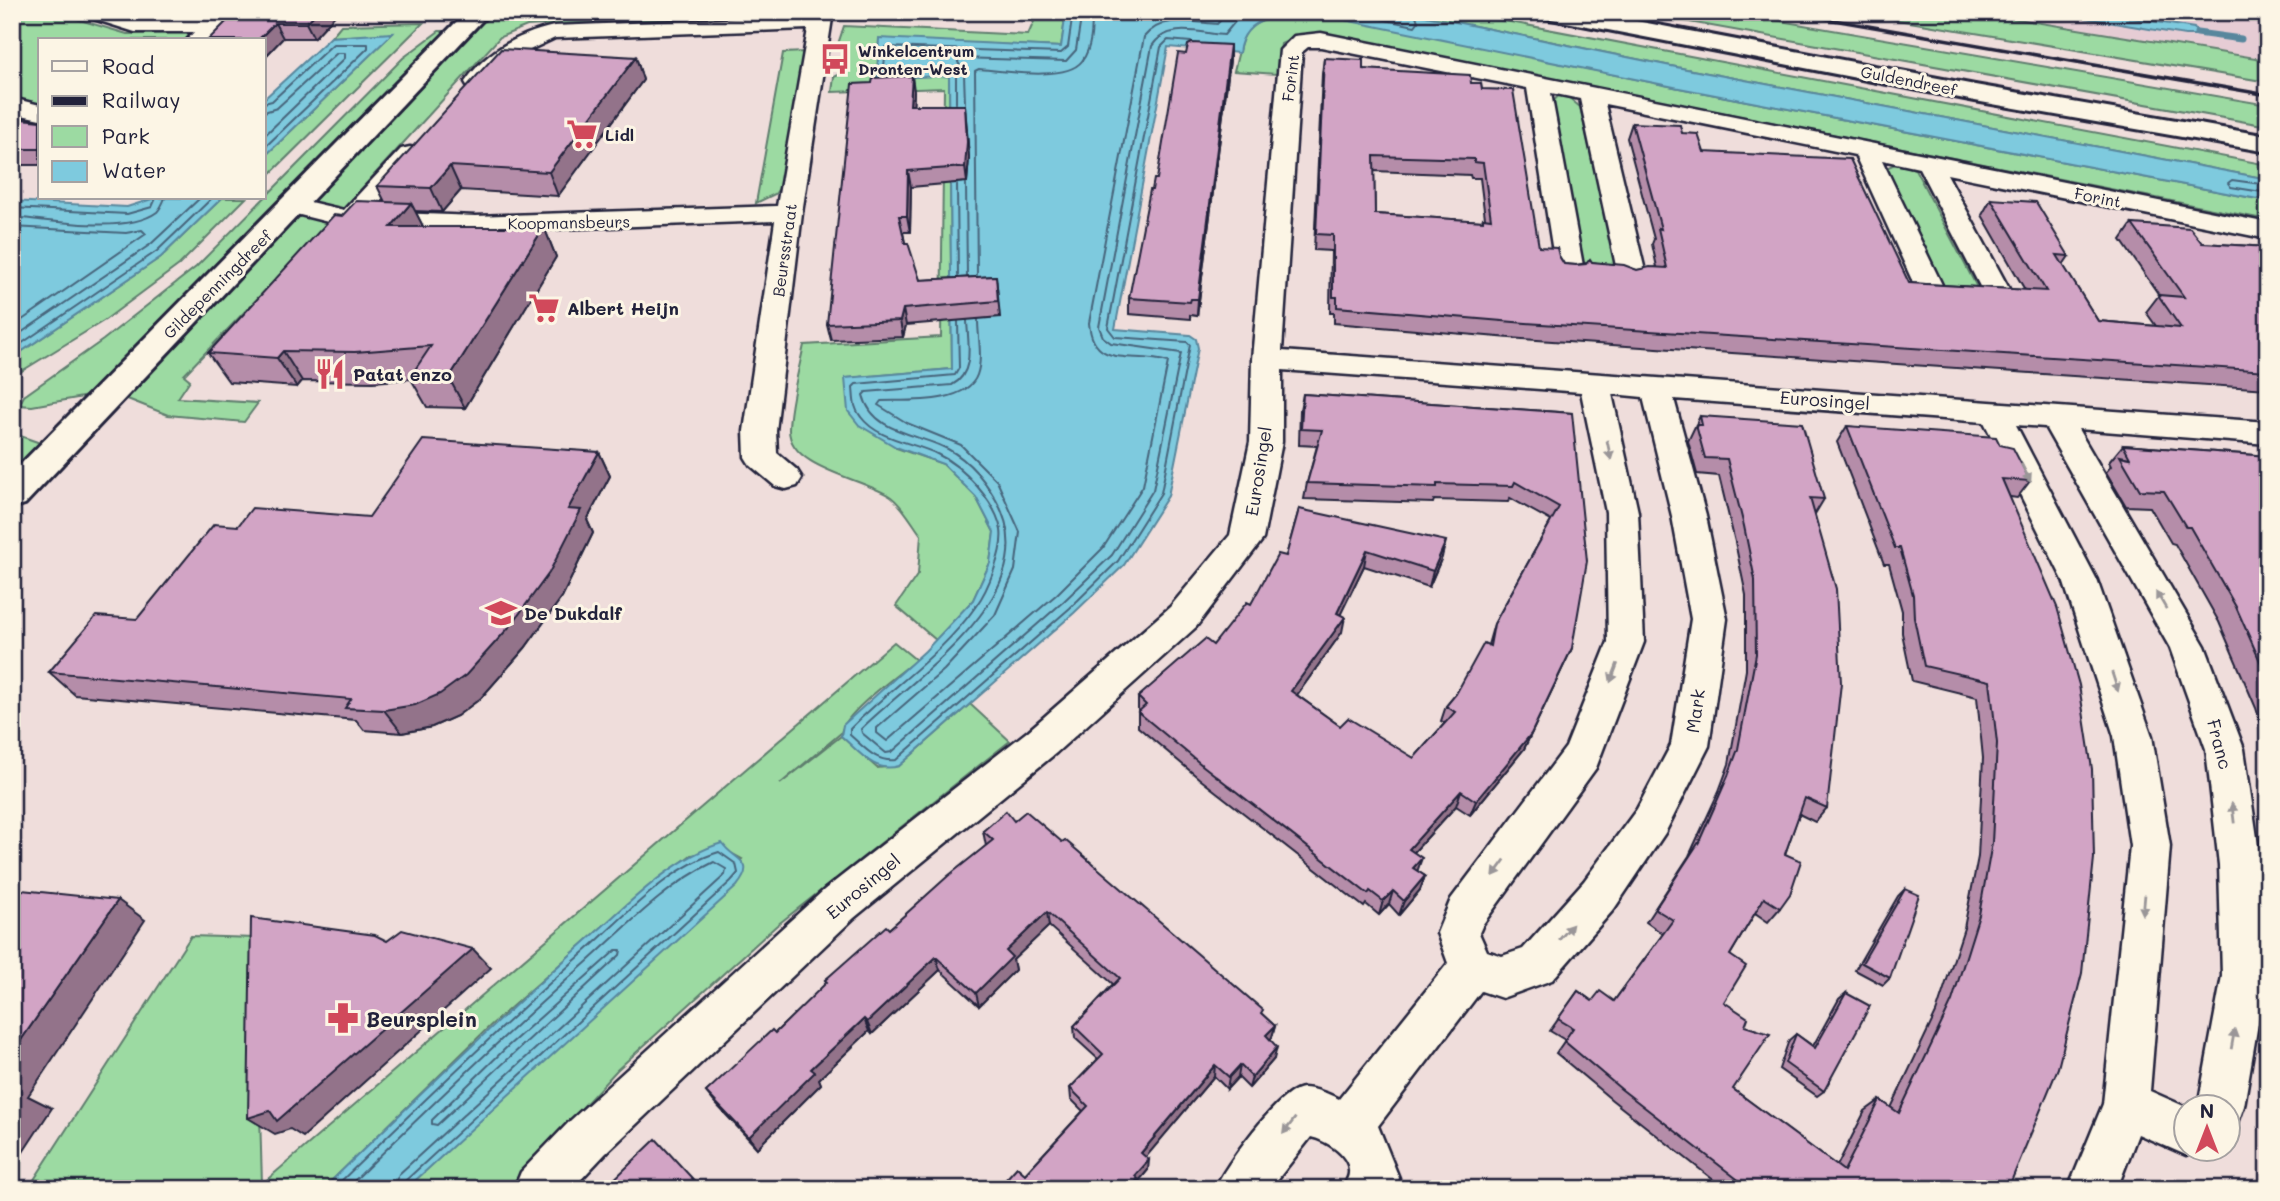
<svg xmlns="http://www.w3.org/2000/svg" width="2280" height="1201" viewBox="0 0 2280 1201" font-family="Mali,sans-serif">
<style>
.built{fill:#e6ccd4}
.green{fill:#9cdaa2;stroke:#5f7e6e;stroke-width:2}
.water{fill:#7ecade;stroke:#59879d;stroke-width:2}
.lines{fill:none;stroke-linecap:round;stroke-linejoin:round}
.shore{stroke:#47657c;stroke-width:2}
.stream{stroke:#59879d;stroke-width:7}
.minor-casing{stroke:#22223b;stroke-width:5}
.tertiary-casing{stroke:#22223b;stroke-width:6}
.minor{fill:#fcf5e5;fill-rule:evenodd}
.tertiary{fill:#fcf5e5;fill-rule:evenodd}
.rail{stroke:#22223b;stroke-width:3.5}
.wall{fill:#b58da9;stroke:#22223b;stroke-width:2;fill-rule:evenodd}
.shaded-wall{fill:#93738a;stroke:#22223b;stroke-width:2}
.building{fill:#d2a4c5;stroke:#22223b;stroke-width:2;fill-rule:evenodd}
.oneway{fill:#9a9698}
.labels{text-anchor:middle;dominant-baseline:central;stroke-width:6;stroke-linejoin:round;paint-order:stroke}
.far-poi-label{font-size:16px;font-weight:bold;fill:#22223b;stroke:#fcf5e5;text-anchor:start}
.far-street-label{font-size:16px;fill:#22223b;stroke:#fcf5e5}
.poi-label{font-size:18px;font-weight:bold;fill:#22223b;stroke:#fcf5e5;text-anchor:start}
.street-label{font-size:18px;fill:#22223b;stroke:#fcf5e5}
.near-poi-label{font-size:21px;font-weight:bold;fill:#22223b;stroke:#fcf5e5;text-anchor:start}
</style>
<rect width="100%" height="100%" fill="#efdddb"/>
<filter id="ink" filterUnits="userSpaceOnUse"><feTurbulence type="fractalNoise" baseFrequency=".0143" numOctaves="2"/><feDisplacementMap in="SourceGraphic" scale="14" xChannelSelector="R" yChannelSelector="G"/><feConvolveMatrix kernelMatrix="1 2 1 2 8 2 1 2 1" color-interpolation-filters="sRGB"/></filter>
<g filter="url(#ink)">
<polygon class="built" points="1974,12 2268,12 2268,60 2107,35"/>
<g class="green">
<polygon points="12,12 53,12 127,34 186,33 190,36 187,40 40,40 40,107 27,106 12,98"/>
<polygon points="493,12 790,12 527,26 500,37 343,209 184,375 190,380 178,398 258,403 244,422 168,415 125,398"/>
<path d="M1038,12H1066L1061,47L879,39L877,78L949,75L952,369L846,378L896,448L943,464L976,497L994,532L990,563L973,600L936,640L896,606L918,574L921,535C912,523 903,506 891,497C863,478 790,469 789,430C789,406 799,369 804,345L941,337L944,88L832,92L834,77L841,74L844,49L837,47L844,26L1028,35Z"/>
<polygon points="1407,12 1457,12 2268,165 2268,179 1676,67"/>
<polygon points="1634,12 1728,12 2268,105 2268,126"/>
<polygon points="1850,12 1974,12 2268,60 2268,82"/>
<path d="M1290,14L1355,21L1679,88L2268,201V220L1349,39L1297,37L1281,44L1277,74L1234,71C1245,26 1243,24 1290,14Z"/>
<polygon points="423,23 422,24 264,180 264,157 392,34 331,37 341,25"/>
<polygon points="439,31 451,31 174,315 88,396 32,406 19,405 24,396 103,340 196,267 403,58"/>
<polygon points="805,52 788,176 775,194 756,203 783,53"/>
<polygon points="1560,94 1567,96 1580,107 1618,270 1580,267 1549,106"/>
<polygon points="1897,163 1915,169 1980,293 1942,291 1886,168"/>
<polygon points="222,198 246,198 179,265 105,320 12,377 12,358 161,257"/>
<polygon points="12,433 43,444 12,476"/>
<path d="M894,642L916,660C898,675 845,712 841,733L780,784L841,736L877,768L899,766L970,704L1010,741L776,926L617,1070L507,1189H406L566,1040L742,859L729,852L691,855L627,905L490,1026L323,1189H28L191,936L255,938L262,1184Z"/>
</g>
<g class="water">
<path d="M1066,12H1406L1676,67L2268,179V201L1679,88L1320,15C1289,14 1243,12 1239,53L1168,47L1115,329L1190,335L1196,339L1198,348L1168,496L1124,565L1074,613L899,766C874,774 859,751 841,736L843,725L925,651L973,600L990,563L994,532L976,497L943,464L896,447L859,425L848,411L845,378L952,369L949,76L877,78L879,38L1061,47Z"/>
<polygon points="2049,12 2096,12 2194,28 2197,33 2195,35 2185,35"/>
<polygon points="393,33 264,157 264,99 331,37"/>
<polygon points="155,198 222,198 161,257 12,358 12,201 127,207"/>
<path d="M722,843C734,861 758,860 737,886L406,1189H323C409,1105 496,1021 586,941C624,908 673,857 722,843Z"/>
</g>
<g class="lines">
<g class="shore">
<polyline points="1346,12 1415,26 1418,22 1415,12"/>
<polyline points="264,103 272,101 333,44 368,44 368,48 264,148"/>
<polyline points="956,103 956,76 953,70 887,71 884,67 886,47 1061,53 1068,47 1073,12"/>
<polyline points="965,103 964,74 958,62 959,58 1066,61 1076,50 1082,12"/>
<polyline points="264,112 277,108 337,53 345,53 345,58 264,136"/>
<polyline points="966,184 967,276"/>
<polyline points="957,185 958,276"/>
<polyline points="2268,185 2232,180 2228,183 2231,187 2268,193"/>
<polyline points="12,208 127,214 152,207 156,198"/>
<path d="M12,217C48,220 126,235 157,212C161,208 163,203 165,198"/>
<polyline points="12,227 126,233 142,230 146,234 12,327"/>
<path d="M977,275L975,71L979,69C1003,71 1066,82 1082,61C1092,48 1092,28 1092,12"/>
<path d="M978,320C978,337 983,359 977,375C966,405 907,400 881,401L878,405L907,423L961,445L997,481L1020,532L1015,570L995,615L944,670L877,728V733L887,741L1057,594L1103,548L1143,486L1168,362C1135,351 1093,371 1089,323L1144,37C1163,14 1191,22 1217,24L1228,12"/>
<path d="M967,321C968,343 975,373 952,385L866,392L863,395C872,430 910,433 939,445C964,455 983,477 996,500C1050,593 916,674 861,729L862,733L886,753L892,752L1064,601L1112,555L1153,490L1181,353L1111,343L1103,337L1099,327L1152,46C1167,22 1200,33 1224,35L1243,12"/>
<path d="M958,322L959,368L955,375L856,384L853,387C854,398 853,408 861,417C878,440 913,442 937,454C963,466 996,502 1001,530C1004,550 988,590 976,606C943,654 891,687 850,729V735C864,747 876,763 896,760L1070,608L1118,561L1161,493L1190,345L1187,342L1115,337L1108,328L1161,47L1168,40L1191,42"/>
<polyline points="12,339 151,244 200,198"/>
<polyline points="12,350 157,251 212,198"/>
<polygon points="616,950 621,950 620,955 437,1125 432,1124 432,1120 508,1046"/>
<path d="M333,1189C417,1107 502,1025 590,947C628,913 669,867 719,852L736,864L738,873L731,881L405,1181L402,1189"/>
<path d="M346,1189C425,1111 505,1034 588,961C627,926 666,885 714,862L726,869L725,875L399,1174L393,1189"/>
</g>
<polyline class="stream" points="2197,33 2241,39"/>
<defs>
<g id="minor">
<polygon points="81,12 113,12 137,20 214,19 222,20 225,25 210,40 187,40 194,32 135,32 84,16"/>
<path d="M811,12H833L802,213L776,431L777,453L797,470L802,478L797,486L786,489L775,486L750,465L745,457L744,431L775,221L476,232L357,227C346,238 341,246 325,242L321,236L332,223L284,211L280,206L284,201L293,198L344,210L401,149L410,147L419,149L422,154L370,212L476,216L777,206L808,29L555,38L519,55L484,87H468L465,82C486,51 519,34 554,26L811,16Z"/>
<polygon points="2238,12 2268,12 2268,22 2241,16"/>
<path d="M1321,33L2268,223V239L1947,174L2013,296L2009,302L1999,304L1989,302L1985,296L1919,168L1882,160L1945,291L1941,297L1931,299L1921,297L1917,291L1855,155L1605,104L1646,275L1642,281L1632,283L1622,281L1618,275L1580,99L1551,93L1584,271L1580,277L1570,279L1560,277L1556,271L1527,88L1321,47H1308L1302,52L1282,351L2268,422V444L2078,429L2205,646L2244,749L2261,865L2266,976L2244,1106L2238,1123L2228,1127V1106H2198L2222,976L2219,865L2206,749L2170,648L2045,427L2016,425L2097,580L2152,736L2170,846L2150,1091L2186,1107V1148H2201L2186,1155L2138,1134L2117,1189H2068L2103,1104L2130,846L2114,736L2063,580L1984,422L1674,399L1706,516L1727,619L1709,746L1665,833L1614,909L1552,980L1502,998L1481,991L1378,1126L1399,1178L1395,1189H1343C1344,1184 1349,1178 1349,1173C1351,1155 1325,1140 1311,1137L1270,1189H1215C1223,1168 1281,1088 1303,1088C1315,1088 1329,1094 1339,1099L1448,963L1437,933L1451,899L1566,747L1608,642L1606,512L1581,392L1282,370V442L1263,539L1196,627L1056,753L854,918L605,1154L572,1189H514L521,1172L571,1120L824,890L1028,731L1170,607L1230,535L1250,442L1252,359L1280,50L1294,36ZM1612,394L1643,397L1672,516L1691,619L1671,745L1637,809L1584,881L1523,949L1502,956L1487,951L1479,933L1483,924L1596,768L1644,642L1638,512Z"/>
<polygon points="12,98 40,105 40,119 12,113"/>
</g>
<g id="tertiary">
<polygon points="466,12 490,12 25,504 12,508 12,473"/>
<polygon points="1540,12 1589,12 1975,85 2268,136 2268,152 1975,101 1551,19 1543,17"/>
</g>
</defs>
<use href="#minor" class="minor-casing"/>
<use href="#tertiary" class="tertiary-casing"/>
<use href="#minor" class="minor"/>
<use href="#tertiary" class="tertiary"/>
<polyline class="rail" points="1787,12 2268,95"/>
</g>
<g class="wall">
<polygon points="236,12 338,12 314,38 283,38 264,58 264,40"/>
<polygon points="636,57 643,80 558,196 461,190 442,212 415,211 423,227 544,227 556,257 465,408 427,407 411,379 373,382 302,381 297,387 229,382 208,353 342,216 385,202 377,186"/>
<path d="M1324,58L1363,69L1471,83L1482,89L1539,247L1559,256L1564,264L1576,265L1592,262L1637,270L1657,267L1652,244L1654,239L1627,138L1632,123L1682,133L1704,152L1909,283L2025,290L1982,215L1991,199L2069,256L2063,265L2098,321L2156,326L2146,312L2159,295L2121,240L2132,224L2202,243L2268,247V389L1522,339L1334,323V313H1330L1331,251L1314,250L1322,74ZM1374,171L1470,175L1471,178H1480L1485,218H1483L1482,221L1375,214Z"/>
<polygon points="1230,60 1197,316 1190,315 1190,319 1129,314 1129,298 1157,179"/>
<polygon points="914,91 913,105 966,120 969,158 967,182 911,187 910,232 903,232 905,243 920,280 996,276 1000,317 906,325 903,337 831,340 827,324"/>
<polygon points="12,118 40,121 40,165 12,165"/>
<polygon points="1303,394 1572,413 1572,648 1524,749 1470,815 1456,806 1414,852 1417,871 1425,876 1420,890 1399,915 1389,904 1379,915 1366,904 1364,907 1201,780 1138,727 1138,697 1213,645 1251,604 1286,556 1299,509 1442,557 1429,587 1364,566 1340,614 1342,632 1297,695 1340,726 1414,758 1445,723 1441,721 1446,706 1456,694 1488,645 1494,624 1551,521 1510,498 1508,502 1434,500 1433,503 1304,499 1307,483 1317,446 1299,445 1300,410"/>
<polygon points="1700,416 1824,499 1815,514 1827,808 1815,822 1799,814 1785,854 1780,908 1768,922 1755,913 1730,955 1724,1002 1745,1026 1733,1089 1837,1166 1865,1111 1880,1100 1891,1108 1936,1013 1964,928 1978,857 1983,758 1977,697 1912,681 1902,633 1902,611 1889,564 1884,564 1837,442 1847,426 2000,445 2030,481 2017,498 2010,497 2008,1189 1725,1189 1612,1100 1556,1053 1565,1040 1550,1031 1578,991 1592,1001 1614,1001 1663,934 1646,922 1689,856 1719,791 1729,764 1746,670 1746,595 1735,542 1719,476 1697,474 1688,441"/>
<polygon points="2123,445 2268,456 2268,746 2256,708 2219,622 2175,544 2171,543 2150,507 2126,506 2106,472 2111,466 2109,462"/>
<polygon points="599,452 610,476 587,520 593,533 562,597 525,648 481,698 457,716 432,727 402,733 364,730 356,720 75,695 49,672 137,619 238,526 369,517"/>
<polygon points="1014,821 1262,1014 1275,1026 1272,1037 1270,1040 1274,1059 1249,1088 1238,1077 1227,1089 1214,1076 1145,1157 1148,1170 1138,1182 1138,1188 1025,1174 1083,1111 1071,1099 1070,1088 1098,1059 1075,1038 1074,1026 1113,984 1049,926 1013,960 1015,970 979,1006 940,970 872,1034 869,1031 819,1079 821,1084 757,1148 715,1103 706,1092 775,1033 827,983 825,980 889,929 986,846 983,831"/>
<polygon points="1905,889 1890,978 1883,985 1855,970 1898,896"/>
<polygon points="1846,993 1824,1091 1817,1096 1779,1069 1789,1040 1796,1034 1813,1046 1839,999"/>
</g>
<g class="shaded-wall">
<polygon points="317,12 338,12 314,38 306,23"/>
<polygon points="275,23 283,38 264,58 264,40 258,40"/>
<polygon points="1230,45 1230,60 1197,316 1198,299"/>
<polygon points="636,57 643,80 558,196 549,172"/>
<polygon points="912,76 914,91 913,120 910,105"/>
<polygon points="965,105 969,158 967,182 965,167"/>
<polygon points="450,166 461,190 442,212 431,188"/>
<polygon points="908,171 911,187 910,232 907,216"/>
<polygon points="411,203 426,232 391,227"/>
<polygon points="544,227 556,257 465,408 449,378"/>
<polygon points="903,309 906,325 903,337 900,321"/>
<polygon points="283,351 302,381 297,387 277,358"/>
<polygon points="599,452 610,476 587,520 593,533 562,597 525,648 481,698 457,716 432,727 402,733 384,710 568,509"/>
<polygon points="1446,541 1442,557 1429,587 1433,571"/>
<polygon points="1367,550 1364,566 1334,628 1337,613"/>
<polygon points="1345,617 1342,632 1289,706 1291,691"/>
<polygon points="1572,648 1524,749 1470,815 1476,801"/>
<polygon points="1461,791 1456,806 1404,863 1409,849"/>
<polygon points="1422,858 1417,872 1413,868"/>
<polygon points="1425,876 1420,890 1399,915 1404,901"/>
<polygon points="1393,891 1389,904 1379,915 1383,901"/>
<polygon points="118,900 145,920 28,1096 52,1108 12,1169 12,1053"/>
<polygon points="1047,912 1049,926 1013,960 1015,970 979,1006 976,993 1006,951"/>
<polygon points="473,949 491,968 303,1137 290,1129 275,1134 248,1118"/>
<polygon points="936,957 940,970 872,1034 867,1022"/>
<polygon points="864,1019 869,1031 819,1079 821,1084 757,1148 749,1137 811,1069"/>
<polygon points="1275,1026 1272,1037 1264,1047 1266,1035"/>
<polygon points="1277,1047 1274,1059 1249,1088 1252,1077"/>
<polygon points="1215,1065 1214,1076 1141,1163 1141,1153"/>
<polygon points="1240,1065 1238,1077 1227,1089 1229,1077"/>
<polygon points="1149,1160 1148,1170 1138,1182 1138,1188 1129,1189 1135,1176"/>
</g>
<g class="building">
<polygon points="236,12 317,12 306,23 275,23 258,40 208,40"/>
<polygon points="1192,43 1230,45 1198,299 1191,299 1190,302 1129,298 1150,190 1152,190 1154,179 1157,179 1178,53 1186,54 1188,45"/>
<polygon points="501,49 636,57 549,172 450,166 431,188 377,186"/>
<path d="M1324,58L1363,60V69L1470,75L1471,83H1481L1482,89L1513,90L1539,247L1557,248L1559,256L1564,264L1576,265L1586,264L1590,259L1592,262L1624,265L1637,270L1650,267L1667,268L1658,228L1661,229L1632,123L1680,125L1682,133L1698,134L1704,152L1850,159L1909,283L2046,291L1991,199L2036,202L2069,256L2057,255L2098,321L2181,328L2158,295L2184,297L2132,224L2190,228L2202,243L2268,247V371L1526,323L1337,307V297H1333V235L1316,234ZM1374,156L1474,159V162L1483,163L1491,219L1483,218V221L1375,214Z"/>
<polygon points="912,76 910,105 965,105 967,142 965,167 908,171 907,216 899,216 905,243 908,243 920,280 996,276 998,301 903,309 900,321 827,324 852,84 872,83 873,78"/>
<polygon points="12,118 40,121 40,149 12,149"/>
<polygon points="356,201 411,203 391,227 544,227 449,378 410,377 431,346 355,352 283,351 277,358 208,353 334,215 342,216"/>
<polygon points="1303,394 1572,413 1587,561 1572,648 1531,734 1505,766 1476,801 1461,791 1409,849 1422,858 1413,868 1425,876 1404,901 1393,891 1383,901 1370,891 1368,894 1202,765 1138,712 1146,705 1138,697 1205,639 1213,645 1247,602 1251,604 1278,554 1286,556 1299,509 1446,541 1433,571 1367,550 1337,613 1345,617 1291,691 1340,726 1348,718 1414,758 1455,712 1446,706 1456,694 1484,643 1490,646 1494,624 1559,507 1515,482 1513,486 1437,484 1437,487 1307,483 1322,430 1301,429"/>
<polygon points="1700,416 1802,423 1824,499 1810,498 1836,589 1841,683 1827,808 1805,798 1785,854 1801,861 1790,894 1780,908 1764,898 1730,955 1746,966 1724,1002 1748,1018 1745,1026 1770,1034 1733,1089 1844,1171 1880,1100 1899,1113 1952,1001 1979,915 1992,843 1997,743 1990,681 1924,666 1914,618 1913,595 1900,548 1895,548 1847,426 1996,437 2000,445 2013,448 2030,481 2002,479 2057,607 2079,685 2092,769 2094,858 2082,973 2058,1068 2008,1189 1750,1189 1621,1089 1564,1041 1573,1028 1558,1019 1578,991 1592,1001 1600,991 1614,1001 1673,920 1655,909 1699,842 1728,776 1738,749 1756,654 1755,580 1744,526 1727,459 1705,458 1696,425 1702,425"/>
<polygon points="423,440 599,452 568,509 581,510 549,573 511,625 466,675 440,694 415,705 384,710 345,708 351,699 49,672 96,616 137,619 214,524 238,526 252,508 369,517"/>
<polygon points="2123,445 2268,456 2268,679 2236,607 2190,527 2186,527 2164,491 2140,490 2120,456 2130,458"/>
<polygon points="1006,811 1014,821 1026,811 1062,842 1065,840 1263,1010 1261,1013 1275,1026 1266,1035 1277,1047 1252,1077 1240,1065 1229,1077 1215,1065 1141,1153 1149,1160 1135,1176 1138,1179 1129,1189 997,1189 1017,1167 1025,1174 1088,1106 1070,1088 1103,1054 1074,1026 1120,978 1047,912 1006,951 1012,957 976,993 936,957 867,1022 864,1019 811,1069 815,1072 749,1137 706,1092 772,1030 775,1033 827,982 825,980 886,926 889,929 948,876 993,840 983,831"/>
<polygon points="12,889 118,900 12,1053"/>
<polygon points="1905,889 1919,895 1890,978 1862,963"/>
<polygon points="251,918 375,935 387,941 402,930 473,949 277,1121 270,1111 248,1118"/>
<polygon points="1846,993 1870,1006 1824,1091 1785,1063 1796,1034 1815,1048"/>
<polygon points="12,1090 19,1091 12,1101"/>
<polygon points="656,1139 702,1189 604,1189"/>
<polygon points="769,1183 774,1189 762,1189"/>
</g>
<defs><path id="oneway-solid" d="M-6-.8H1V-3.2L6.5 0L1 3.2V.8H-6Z" transform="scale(1.75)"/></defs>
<g class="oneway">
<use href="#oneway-solid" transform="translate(1609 450) rotate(78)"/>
<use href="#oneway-solid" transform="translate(2026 473) rotate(63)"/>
<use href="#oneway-solid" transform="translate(2161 600) rotate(-120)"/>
<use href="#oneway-solid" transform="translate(1614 673) rotate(111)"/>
<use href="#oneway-solid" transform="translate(2115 682) rotate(72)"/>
<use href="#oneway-solid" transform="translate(2233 813) rotate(-97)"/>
<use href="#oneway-solid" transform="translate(1499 868) rotate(126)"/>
<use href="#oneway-solid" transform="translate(2144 905) rotate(95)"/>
<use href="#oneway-solid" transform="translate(1566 932) rotate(-49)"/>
<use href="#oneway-solid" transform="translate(2233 1039) rotate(-80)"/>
<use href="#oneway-solid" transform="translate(1289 1126) rotate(128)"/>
</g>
</g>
<defs>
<symbol id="bus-bare" viewBox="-9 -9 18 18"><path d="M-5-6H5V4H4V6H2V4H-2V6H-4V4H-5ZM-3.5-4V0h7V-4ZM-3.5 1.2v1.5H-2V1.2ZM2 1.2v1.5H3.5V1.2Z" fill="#d1495b" stroke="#fcf5e5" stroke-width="2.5" paint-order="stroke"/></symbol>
<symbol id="supermarket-bare" viewBox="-9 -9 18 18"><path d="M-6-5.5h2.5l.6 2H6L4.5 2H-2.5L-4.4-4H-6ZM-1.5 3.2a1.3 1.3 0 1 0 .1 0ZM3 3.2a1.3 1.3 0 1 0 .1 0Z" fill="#d1495b" stroke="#fcf5e5" stroke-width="2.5" paint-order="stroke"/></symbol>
<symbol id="restaurant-bare" viewBox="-9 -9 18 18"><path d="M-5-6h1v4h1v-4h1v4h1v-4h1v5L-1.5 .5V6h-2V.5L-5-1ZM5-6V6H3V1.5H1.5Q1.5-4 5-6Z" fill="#d1495b" stroke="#fcf5e5" stroke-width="2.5" paint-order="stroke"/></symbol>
<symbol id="school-bare" viewBox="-9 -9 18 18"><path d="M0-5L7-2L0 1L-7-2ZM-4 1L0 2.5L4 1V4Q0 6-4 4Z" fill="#d1495b" stroke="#fcf5e5" stroke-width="2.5" paint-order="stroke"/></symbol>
<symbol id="pharmacy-bare" viewBox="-9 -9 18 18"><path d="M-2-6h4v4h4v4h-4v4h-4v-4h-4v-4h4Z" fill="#d1495b" stroke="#fcf5e5" stroke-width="2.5" paint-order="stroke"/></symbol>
</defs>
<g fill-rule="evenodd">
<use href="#bus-bare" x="813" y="37" width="44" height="44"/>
<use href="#supermarket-bare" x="560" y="112" width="44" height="44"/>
<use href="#supermarket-bare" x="522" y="286" width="44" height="44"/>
<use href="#restaurant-bare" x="308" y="352" width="44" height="44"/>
<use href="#school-bare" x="479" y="591" width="44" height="44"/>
<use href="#pharmacy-bare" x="321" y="996" width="44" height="44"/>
</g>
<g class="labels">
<g class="far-poi-label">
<text x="858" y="50">Winkelcentrum<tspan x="858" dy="18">Dronten-West</tspan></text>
<text x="605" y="134">Lidl</text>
</g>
<g class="far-street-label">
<text transform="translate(1290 78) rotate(-83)">Forint</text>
<text transform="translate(1909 80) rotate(11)">Guldendreef</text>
<text transform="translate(2098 197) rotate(11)">Forint</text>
<text transform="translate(569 222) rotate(-1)">Koopmansbeurs</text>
<text transform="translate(784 250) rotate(-82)">Beursstraat</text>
<text transform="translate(217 284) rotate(-45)">Gildepenningdreef</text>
</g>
<g class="poi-label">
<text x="567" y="308">Albert Heijn</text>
<text x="353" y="374">Patat enzo</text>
<text x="524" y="613">De Dukdalf</text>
</g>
<g class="street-label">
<text transform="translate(1825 400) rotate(4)">Eurosingel</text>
<text transform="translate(1258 471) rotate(-81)">Eurosingel</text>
<text transform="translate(1695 711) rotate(-82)">Mark</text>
<text transform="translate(2220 744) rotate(75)">Franc</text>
<text transform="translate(863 886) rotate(-40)">Eurosingel</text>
</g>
<g class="near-poi-label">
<text x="366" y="1018">Beursplein</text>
</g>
</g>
<rect width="2280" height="1201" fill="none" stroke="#fcf5e5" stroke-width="42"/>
<rect x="21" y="21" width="2238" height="1159" fill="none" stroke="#22223b" stroke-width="2.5" filter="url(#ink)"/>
<rect x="38" y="38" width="228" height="161" fill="#fcf5e5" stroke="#a5a1a1" stroke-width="2"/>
<rect x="52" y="61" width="35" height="10" fill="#fcf5e5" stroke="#a5a1a1" stroke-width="2"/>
<text x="102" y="74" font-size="21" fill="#22223b">Road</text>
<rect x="52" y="96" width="35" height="10" fill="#22223b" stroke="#a5a1a1" stroke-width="2"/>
<text x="102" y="108" font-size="21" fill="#22223b">Railway</text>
<rect x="52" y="126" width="35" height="21" fill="#9cdaa2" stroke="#a5a1a1" stroke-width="2"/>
<text x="102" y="144" font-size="21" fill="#22223b">Park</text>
<rect x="52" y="161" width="35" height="21" fill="#7ecade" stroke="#a5a1a1" stroke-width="2"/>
<text x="102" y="178" font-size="21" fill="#22223b">Water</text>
<g transform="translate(2207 1128)"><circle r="33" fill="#fcf5e5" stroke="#a5a1a1" stroke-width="2"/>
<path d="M0-5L12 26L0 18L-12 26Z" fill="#d1495b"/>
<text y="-10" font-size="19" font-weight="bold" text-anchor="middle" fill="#22223b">N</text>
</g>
</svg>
